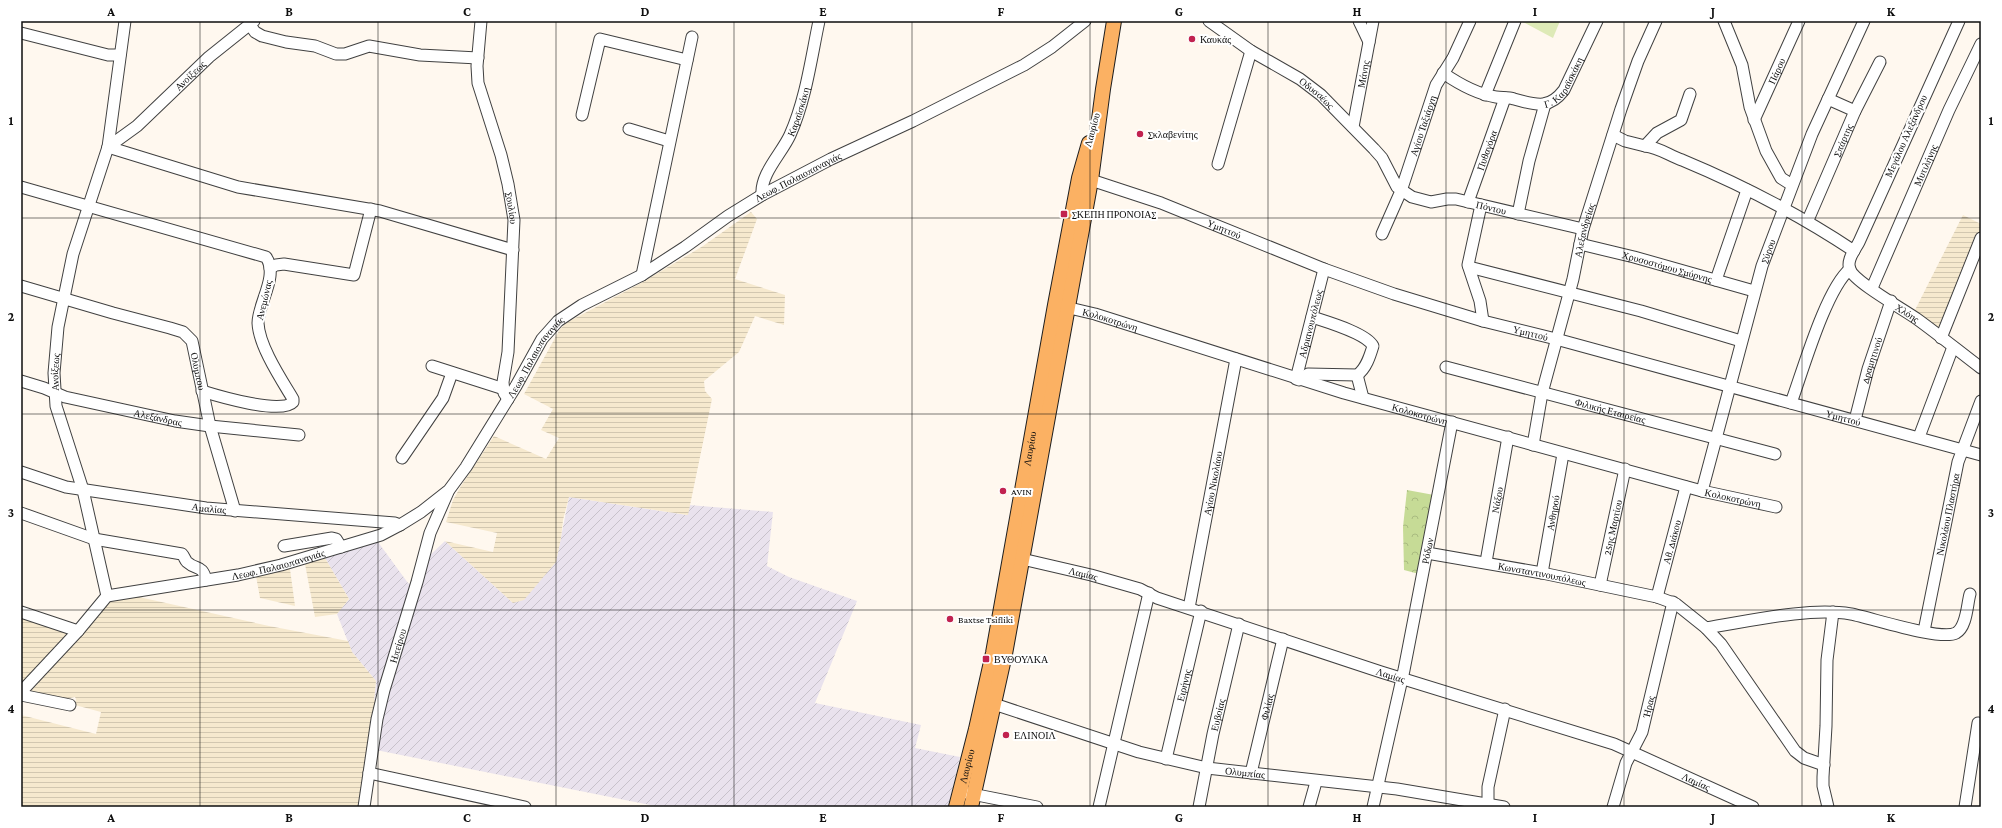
<svg xmlns="http://www.w3.org/2000/svg" width="2002" height="828" viewBox="0 0 2002 828" font-family="'Crimson Pro',serif">
<style>
.industrial{fill:url(#industrial-furrows)}
.farmland{fill:url(#farmland-rules)}
.grass{fill:#deeab7}
.forest{fill:url(#forest-crowns)}
.lines{fill:none;stroke-linecap:round;stroke-linejoin:round}
.minor-casing{stroke:#414141;stroke-width:13}
.major-casing{stroke:#1f1f1f;stroke-width:16}
.minor{stroke:#fff;stroke-width:11}
.major{stroke:#fbb163;stroke-width:14}
.grid{fill:none;stroke:#0e0e0e;stroke-width:1;stroke-opacity:0.55}
.poi-dot{fill:#c12250;stroke:#fff;stroke-width:1.5}
.labels{text-anchor:middle;dominant-baseline:central;stroke-width:4;stroke-linejoin:round;paint-order:stroke}
.poi-label{font-size:10px;fill:#0e0e0e;stroke:#fff;text-anchor:start}
.street-label{font-size:10px;fill:#0e0e0e;stroke:#fff}
.neatline{fill:none;stroke:#0e0e0e;stroke-width:1.5}
.grid-label{font-size:13px;text-anchor:middle;font-weight:bold;fill:#0e0e0e}
</style>
<defs>
<pattern id="industrial-furrows" width="10" height="10" patternUnits="userSpaceOnUse"><rect width="10" height="10" fill="#e9e2ed"/><path d="M-1 1l2-2M0 10L10 0M9 11l2-2" fill="none" stroke="#c7c1ca"/></pattern>
<pattern id="farmland-rules" width="6" height="5" patternUnits="userSpaceOnUse"><rect width="6" height="5" fill="#f6e9ce"/><path d="M0 2.5h6" fill="none" stroke="#d2c7b0"/></pattern>
<pattern id="forest-crowns" width="20" height="18" patternUnits="userSpaceOnUse"><rect width="20" height="18" fill="#c6db96"/><path d="M2 6a3 3 0 1 1 6 0M12 15a3 3 0 1 1 6 0" fill="none" stroke="#a9bb80"/></pattern>
</defs>
<rect width="100%" height="100%" fill="#fff8ef"/>
<polygon class="industrial" points="569,497 687,515 689,505 773,512 767,566 789,577 857,601 815,703 921,725 915,748 960,757 948,807 660,807 376,750 383,704 374,701 376,681 352,652 337,614 349,599 325,558 378,542 408,583 417,588 427,558 445,541 513,603 556,562"/>
<g class="farmland">
<polygon points="751,212 757,219 735,279 785,295 784,325 755,316 739,352 704,381 705,391 712,399 688,515 569,497 563,520 561,538 556,562 524,600 513,603 445,541 493,552 497,533 446,522 453,500 461,486 494,436 546,459 559,438 541,430 553,409 524,394 560,329 566,323 643,282 703,246"/>
<polygon points="1963,215 1981,224 1981,228 1941,332 1914,312"/>
<polygon points="325,558 349,599 337,614 315,617 305,564"/>
<polygon points="290,569 295,606 260,598 256,576"/>
<polygon points="130,595 269,626 348,641 352,652 376,681 374,700 378,702 364,772 360,807 21,807 21,715 96,734 101,712 75,705 76,699 75,697 65,699 31,691 109,602 118,597"/>
<polygon points="21,616 67,632 64,639 21,687"/>
</g>
<polygon class="grass" points="1521,21 1560,21 1553,38"/>
<polygon class="forest" points="1407,490 1434,495 1419,574 1404,570 1403,527"/>
<g class="lines">
<defs>
<g id="minor">
<path id="s1" d="M481,21L477,66L478,83L501,155L508,184L514,220L508,352L503,382L504,393L508,399"/>
<path id="s2" d="M1209,21L1251,51L1300,79L1321,95L1374,149L1382,158L1397,187L1412,197L1431,202L1447,199H1456L1583,229"/>
<polyline points="1359,21 1369,42"/>
<polyline points="1724,21 1742,65 1750,107 1766,151 1781,178 1792,185"/>
<path id="s3" d="M1959,21L1859,242C1855,250 1846,260 1850,270C1856,283 1903,309 1917,319C1939,335 1960,352 1981,368"/>
<polyline points="250,25 255,32 262,36 286,42 315,46 336,54 345,54 369,46 420,55 478,58"/>
<polyline points="21,33 108,55 120,55"/>
<path id="s4" d="M1443,73C1459,84 1476,94 1496,97C1502,98 1508,97 1514,99C1534,104 1548,111 1564,90L1597,21"/>
<polyline points="1485,95 1515,21"/>
<polyline points="1828,99 1855,111"/>
<polyline points="582,115 600,39 687,60"/>
<path id="s5" d="M1754,120L1799,21"/>
<path id="s6" d="M1353,127L1373,21"/>
<polyline points="629,129 669,141"/>
<polyline points="1613,135 1625,141 1645,146 1657,133 1681,120 1690,94"/>
<path d="M1645,146C1658,147 1670,156 1682,160C1742,185 1800,215 1854,251"/>
<polyline points="108,147 238,187 380,211 513,250"/>
<path id="s7" d="M108,147L137,126L209,57L254,21"/>
<polyline points="1218,164 1251,51"/>
<path id="s8" d="M1091,180L1161,203L1324,269L1394,294L1483,321L1556,339L1981,455"/>
<path d="M21,187L266,257C279,276 258,303 258,323C259,346 281,379 293,399V402C282,415 218,396 202,391"/>
<path id="s9" d="M762,195C760,174 782,153 790,135C806,99 811,59 819,21"/>
<path id="s10" d="M1468,202L1505,98"/>
<polyline points="1481,205 1468,265 1480,301 1483,321"/>
<polyline points="1518,214 1529,161 1545,104"/>
<path id="s11" d="M1808,220L1855,111L1880,62"/>
<path id="s12" d="M1382,234L1401,191L1436,85L1453,58L1470,21"/>
<path id="s13" d="M1580,244L1634,257L1754,291"/>
<polyline points="1469,267 1641,311 1741,341"/>
<polyline points="270,268 276,265 284,264 354,275 371,209"/>
<polyline points="642,275 692,37"/>
<polyline points="1716,280 1747,190"/>
<path id="s14" d="M21,286L113,313L170,328L183,332L192,341L210,426L235,511"/>
<path id="s15" d="M1872,288L1949,110L1981,44"/>
<path id="s16" d="M1061,306L1095,314L1344,393L1702,491L1776,507"/>
<polyline points="1941,338 1981,238"/>
<polyline points="432,366 504,389"/>
<path id="s17" d="M1446,367L1775,454"/>
<polyline points="1357,375 1363,398"/>
<path id="s18" d="M1296,379L1324,269"/>
<path d="M1299,380L1308,374L1357,375C1366,369 1370,356 1373,346C1366,333 1327,322 1312,317"/>
<path id="s19" d="M21,381L44,388L65,397L175,421L210,426L299,435"/>
<path d="M1791,403C1803,370 1826,289 1850,269"/>
<path id="s20" d="M1855,420L1868,369L1891,301"/>
<polyline points="1919,437 1953,347"/>
<path id="s21" d="M1533,445L1542,393L1573,279L1583,229L1621,109L1638,61L1656,21"/>
<polyline points="402,458 443,398 452,373"/>
<path id="s22" d="M21,472L66,487L206,508L395,523L400,525"/>
<path id="s23" d="M1702,491L1762,266L1812,134L1864,21"/>
<path d="M21,513L94,539L182,554C184,556 185,560 187,562C197,571 202,564 206,580"/>
<polyline points="284,546 332,538 336,539 341,547"/>
<path id="s24" d="M1427,553L1542,573L1657,597L1676,604L1706,628L1721,644L1795,751L1804,758L1824,765"/>
<path id="s25" d="M1022,559L1091,575L1140,589L1157,598L1381,672L1614,744L1753,807"/>
<path id="s26" d="M1486,562L1508,437"/>
<path id="s27" d="M1542,573L1563,454"/>
<path id="s28" d="M1600,585L1625,469"/>
<path id="s29" d="M107,596L83,490L56,406L54,373L58,327L73,254L108,147L125,21"/>
<path id="s30" d="M1657,597L1686,487"/>
<path id="s31" d="M1189,608L1236,359"/>
<polyline points="21,612 78,631"/>
<path d="M1706,628C1750,621 1808,607 1851,614C1872,618 1940,641 1956,633C1967,627 1967,604 1970,594"/>
<path id="s32" d="M1924,631L1958,462L1981,401"/>
<path id="s33" d="M21,692L78,631L107,596L238,575L281,565L381,535L400,525L421,512L449,490L466,467L516,386L542,339L558,321L582,305L642,275L685,247L728,216L762,195L831,159L913,121L1024,65L1052,47L1085,21"/>
<polyline points="21,695 70,705"/>
<path id="s34" d="M994,704L1139,752L1207,768L1397,789L1504,807"/>
<path id="s35" d="M1166,759L1201,611"/>
<polyline points="369,773 525,807"/>
<path id="s36" d="M1251,773L1283,639"/>
<polyline points="967,793 1037,807"/>
<path id="s37" d="M364,807L377,719L384,690L417,582L430,533L448,492"/>
<polyline points="1099,807 1149,593"/>
<path id="s38" d="M1199,807L1213,734L1239,624"/>
<polyline points="1309,807 1316,782"/>
<path id="s39" d="M1373,807L1404,670L1452,422"/>
<polyline points="1488,807 1488,787 1505,709"/>
<path id="s40" d="M1613,807L1626,763L1642,732L1673,602"/>
<polyline points="1828,807 1823,786 1823,777 1826,726 1827,660 1833,612"/>
<polyline points="1965,807 1978,723"/>
</g>
<g id="major">
<path id="s41" d="M956,807L976,729L993,653L1055,305L1079,178L1089,143"/>
<polyline points="971,807 1005,654 1091,180 1103,89 1114,21"/>
</g>
</defs>
<use href="#minor" class="minor-casing"/>
<use href="#major" class="major-casing"/>
<use href="#minor" class="minor"/>
<use href="#major" class="major"/>
</g>
<path class="grid" d="M200,21V807M378,21V807M556,21V807M734,21V807M912,21V807M1090,21V807M1268,21V807M1446,21V807M1624,21V807M1802,21V807M21,218H1981M21,414H1981M21,610H1981"/>
<g class="poi-dot">
<circle cx="1192" cy="39" r="4"/>
<circle cx="1140" cy="134" r="4"/>
<rect x="1060" y="210" width="8" height="8" rx="2"/>
<circle cx="1003" cy="491" r="4"/>
<circle cx="950" cy="619" r="4"/>
<rect x="982" y="655" width="8" height="8" rx="2"/>
<circle cx="1006" cy="735" r="4"/>
</g>
<g class="labels">
<g class="poi-label">
<text x="1200" y="39">Καυκάς</text>
<text x="1148" y="134">Σκλαβενίτης</text>
<text x="1072" y="214">ΣΚΕΠΗ ΠΡΟΝΟΙΑΣ</text>
<text x="1011" y="491">AVIN</text>
<text x="958" y="619">Baxtse Tsifliki</text>
<text x="994" y="659">ΒΥΘΟΥΛΚΑ</text>
<text x="1014" y="735">ΕΛΙΝΟΙΛ</text>
</g>
<g class="street-label">
<text stroke="none"><textPath href="#s5" startOffset="54">Πάρου</textPath></text>
<text stroke="none"><textPath href="#s6" startOffset="54">Μάνης</textPath></text>
<text stroke="none"><textPath href="#s7" startOffset="109">Ανοίξεως</textPath></text>
<text stroke="none"><textPath href="#s4" startOffset="138">Γ. Καραϊσκάκη</textPath></text>
<text stroke="none"><textPath href="#s2" startOffset="130">Οδυσσέως</textPath></text>
<text stroke="none"><textPath href="#s9" startOffset="92">Καραϊσκάκη</textPath></text>
<text stroke="none"><textPath href="#s12" startOffset="116">Αγίου Ταξιάρχη</textPath></text>
<text transform="translate(1092 130) rotate(-75)">Λαυρίου</text>
<text transform="translate(1906 136) rotate(-66)">Μεγάλου Αλεξάνδρου</text>
<text stroke="none"><textPath href="#s11" startOffset="87">Σπάρτης</textPath></text>
<text stroke="none"><textPath href="#s10" startOffset="55">Πυθαγόρα</textPath></text>
<text stroke="none"><textPath href="#s15" startOffset="134">Μυτιλήνης</textPath></text>
<text stroke="none"><textPath href="#s33" startOffset="974">Λεωφ. Παλαιοπαναγιάς</textPath></text>
<text stroke="none"><textPath href="#s1" startOffset="192">Σουλίου</textPath></text>
<text stroke="none"><textPath href="#s2" startOffset="354">Πόντου</textPath></text>
<text stroke="none"><textPath href="#s8" startOffset="142">Υμηττού</textPath></text>
<text stroke="none"><textPath href="#s21" startOffset="221">Αλεξανδρείας</textPath></text>
<text stroke="none"><textPath href="#s23" startOffset="249">Σύρου</textPath></text>
<text stroke="none"><textPath href="#s13" startOffset="90">Χρυσοστόμου Σμύρνης</textPath></text>
<text transform="translate(264 300) rotate(-77)">Ανεμώνας</text>
<text stroke="none"><textPath href="#s3" startOffset="345">Χλόης</textPath></text>
<text stroke="none"><textPath href="#s16" startOffset="51">Κολοκοτρώνη</textPath></text>
<text stroke="none"><textPath href="#s18" startOffset="57">Αδριανουπόλεως</textPath></text>
<text stroke="none"><textPath href="#s8" startOffset="466">Υμηττού</textPath></text>
<text stroke="none"><textPath href="#s33" startOffset="651">Λεωφ. Παλαιοπαναγιάς</textPath></text>
<text stroke="none"><textPath href="#s20" startOffset="62">Δραμητινού</textPath></text>
<text stroke="none"><textPath href="#s14" startOffset="212">Ολύμπου</textPath></text>
<text stroke="none"><textPath href="#s29" startOffset="231">Ανοίξεως</textPath></text>
<text stroke="none"><textPath href="#s17" startOffset="170">Φιλικής Εταιρείας</textPath></text>
<text stroke="none"><textPath href="#s16" startOffset="375">Κολοκοτρώνη</textPath></text>
<text stroke="none"><textPath href="#s19" startOffset="142">Αλεξάνδρας</textPath></text>
<text stroke="none"><textPath href="#s8" startOffset="790">Υμηττού</textPath></text>
<text stroke="none"><textPath href="#s41" startOffset="366">Λαυρίου</textPath></text>
<text stroke="none"><textPath href="#s31" startOffset="127">Αγίου Νικολάου</textPath></text>
<text stroke="none"><textPath href="#s16" startOffset="699">Κολοκοτρώνη</textPath></text>
<text stroke="none"><textPath href="#s26" startOffset="63">Νάξου</textPath></text>
<text stroke="none"><textPath href="#s22" startOffset="192">Αμαλίας</textPath></text>
<text stroke="none"><textPath href="#s27" startOffset="61">Ανθηρού</textPath></text>
<text stroke="none"><textPath href="#s32" startOffset="119">Νικολάου Πλαστήρα</textPath></text>
<text stroke="none"><textPath href="#s28" startOffset="59">25ης Μαρτίου</textPath></text>
<text stroke="none"><textPath href="#s30" startOffset="57">Αθ. Διάκου</textPath></text>
<text stroke="none"><textPath href="#s39" startOffset="262">Ρόδων</textPath></text>
<text stroke="none"><textPath href="#s33" startOffset="303">Λεωφ. Παλαιοπαναγιάς</textPath></text>
<text stroke="none"><textPath href="#s24" startOffset="117">Κωνσταντινουπόλεως</textPath></text>
<text stroke="none"><textPath href="#s25" startOffset="63">Λαμίας</textPath></text>
<text stroke="none"><textPath href="#s37" startOffset="165">Ηπείρου</textPath></text>
<text stroke="none"><textPath href="#s25" startOffset="387">Λαμίας</textPath></text>
<text stroke="none"><textPath href="#s35" startOffset="76">Ειρήνης</textPath></text>
<text stroke="none"><textPath href="#s36" startOffset="68">Φιλίας</textPath></text>
<text stroke="none"><textPath href="#s40" startOffset="107">Ήρας</textPath></text>
<text stroke="none"><textPath href="#s38" startOffset="94">Ευβοίας</textPath></text>
<text stroke="none"><textPath href="#s41" startOffset="42">Λαυρίου</textPath></text>
<text stroke="none"><textPath href="#s34" startOffset="261">Ολυμπίας</textPath></text>
<text stroke="none"><textPath href="#s25" startOffset="711">Λαμίας</textPath></text>
</g>
</g>
<rect width="2002" height="828" fill="none" stroke="#ffffff" stroke-width="44"/>
<rect x="22" y="22" width="1958" height="784" class="neatline"/>
<g class="grid-label">
<text x="111" y="16">A</text>
<text x="289" y="16">B</text>
<text x="467" y="16">C</text>
<text x="645" y="16">D</text>
<text x="823" y="16">E</text>
<text x="1001" y="16">F</text>
<text x="1179" y="16">G</text>
<text x="1357" y="16">H</text>
<text x="1535" y="16">I</text>
<text x="1713" y="16">J</text>
<text x="1891" y="16">K</text>
<text x="11" y="125">1</text>
<text x="1991" y="125">1</text>
<text x="11" y="321">2</text>
<text x="1991" y="321">2</text>
<text x="11" y="517">3</text>
<text x="1991" y="517">3</text>
<text x="11" y="713">4</text>
<text x="1991" y="713">4</text>
<text x="111" y="822">A</text>
<text x="289" y="822">B</text>
<text x="467" y="822">C</text>
<text x="645" y="822">D</text>
<text x="823" y="822">E</text>
<text x="1001" y="822">F</text>
<text x="1179" y="822">G</text>
<text x="1357" y="822">H</text>
<text x="1535" y="822">I</text>
<text x="1713" y="822">J</text>
<text x="1891" y="822">K</text>
</g>
</svg>
